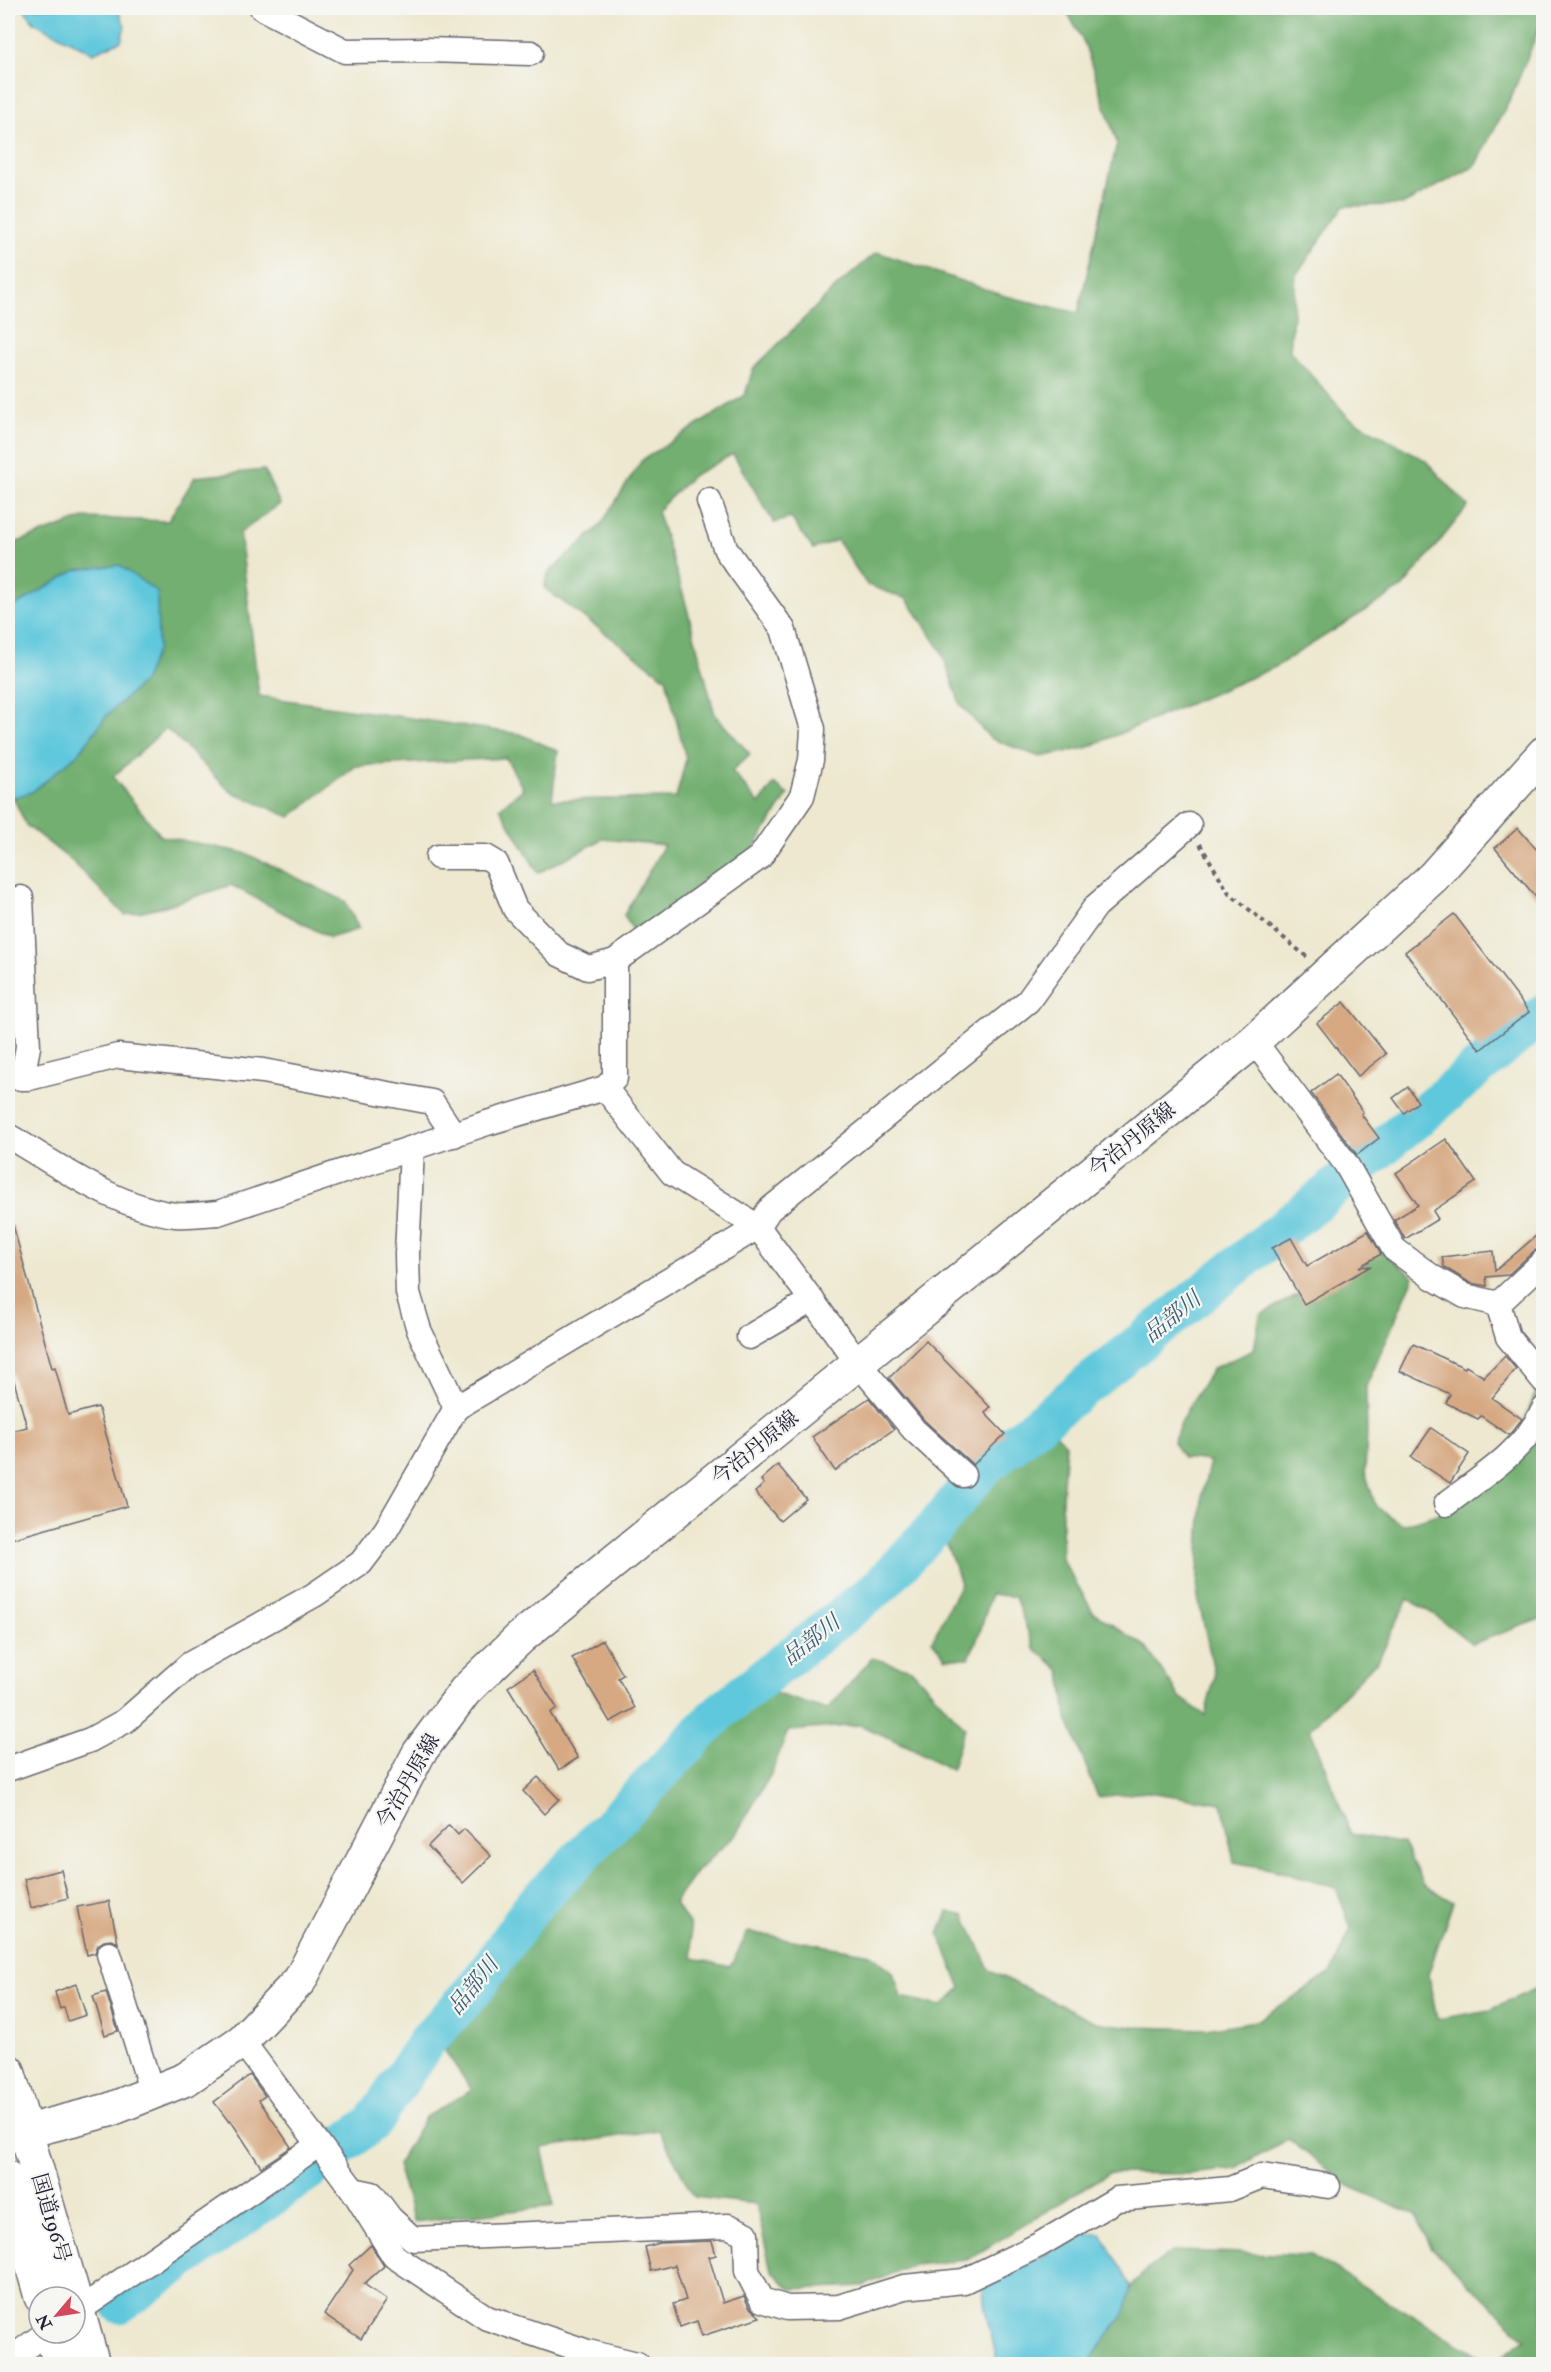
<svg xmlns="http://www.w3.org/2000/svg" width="1551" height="2372" viewBox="0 0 1551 2372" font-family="'IM FELL Double Pica','Noto Serif JP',serif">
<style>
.forest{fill:#72af6f;stroke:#4a6855;stroke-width:1.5}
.water{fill:#60c8dc;stroke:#41758c;stroke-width:1.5}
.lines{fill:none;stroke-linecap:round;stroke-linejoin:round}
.river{stroke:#60c8dc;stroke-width:39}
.building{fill:#d6a982}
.street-casing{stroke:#69676f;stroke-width:27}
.secondary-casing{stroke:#69676f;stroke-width:36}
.highway-casing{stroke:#69676f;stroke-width:36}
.path{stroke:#69676f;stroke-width:4;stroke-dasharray:4.5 4.5;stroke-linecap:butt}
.street{stroke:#fff;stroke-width:24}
.secondary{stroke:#fff;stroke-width:33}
.highway{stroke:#fff;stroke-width:33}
.labels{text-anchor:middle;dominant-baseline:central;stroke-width:4.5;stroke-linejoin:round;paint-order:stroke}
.street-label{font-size:21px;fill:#22223b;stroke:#f6f6f2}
.water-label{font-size:22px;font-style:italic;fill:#385c73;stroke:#f6f6f2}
</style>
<rect width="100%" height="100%" fill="#f6f6f2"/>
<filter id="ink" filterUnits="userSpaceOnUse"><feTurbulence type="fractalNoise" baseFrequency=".0167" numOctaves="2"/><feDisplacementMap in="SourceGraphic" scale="12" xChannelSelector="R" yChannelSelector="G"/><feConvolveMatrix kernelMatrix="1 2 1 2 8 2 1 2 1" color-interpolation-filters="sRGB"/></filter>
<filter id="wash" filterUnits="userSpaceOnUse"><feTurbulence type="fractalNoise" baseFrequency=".008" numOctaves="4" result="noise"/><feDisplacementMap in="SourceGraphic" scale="24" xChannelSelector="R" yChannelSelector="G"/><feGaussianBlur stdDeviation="1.35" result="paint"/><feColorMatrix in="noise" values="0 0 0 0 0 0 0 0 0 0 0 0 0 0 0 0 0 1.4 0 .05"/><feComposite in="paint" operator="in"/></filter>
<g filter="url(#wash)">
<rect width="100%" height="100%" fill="#ede8cf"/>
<g class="forest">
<polygon points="1065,8 1543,8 1543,19 1512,95 1475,166 1402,205 1344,206 1296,275 1290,351 1348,417 1425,460 1468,506 1403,587 1275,667 1086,748 1040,757 990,738 960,704 941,650 907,599 867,585 837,540 813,549 791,518 774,523 733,454 692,476 657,511 684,597 715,715 750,754 732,771 759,804 774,784 788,795 753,849 634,932 624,915 664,845 603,839 538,873 500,808 523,789 506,758 356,766 290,817 230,791 166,728 113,777 161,836 245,853 345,901 359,929 330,938 231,885 165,906 125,915 73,862 26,825 8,786 8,552 15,543 84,518 168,521 195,477 264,470 280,504 240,533 259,696 520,734 558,751 552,800 676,798 686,759 666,678 544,588 549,572 600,526 642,460 745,395 753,369 837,286 877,252 1005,296 1078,313 1117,143 1085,45"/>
<polygon points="1358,1241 1384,1253 1414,1277 1366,1387 1367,1433 1365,1472 1376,1507 1403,1525 1438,1514 1503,1476 1537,1389 1543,1386 1543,1618 1472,1644 1435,1615 1408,1599 1379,1659 1310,1729 1351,1834 1403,1844 1424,1885 1453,1902 1428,1975 1437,2019 1491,2010 1543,1985 1543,2364 1068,2364 1144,2272 1173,2251 1311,2255 1491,2363 1526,2338 1432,2248 1415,2214 1351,2187 1288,2139 1236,2169 1188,2174 1109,2173 967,2260 913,2265 863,2286 791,2289 771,2270 756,2204 694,2197 659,2130 542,2148 554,2206 414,2222 397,2165 425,2117 472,2090 445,2051 522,1934 726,1724 768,1691 827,1710 872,1658 911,1669 965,1728 951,1770 912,1748 860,1725 788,1731 771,1774 736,1834 697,1871 674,1903 689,1923 693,1958 730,1967 748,1932 871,1954 893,1972 901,1997 942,2006 961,1988 939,1934 948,1912 965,1916 990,1971 1096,2022 1132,2027 1206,2029 1256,2021 1330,1974 1351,1928 1336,1888 1275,1870 1234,1862 1222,1803 1147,1792 1098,1797 1067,1718 1061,1671 1034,1648 1015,1597 991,1594 980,1632 969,1658 946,1658 932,1641 961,1583 945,1541 988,1474 1049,1426 1066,1444 1062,1497 1062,1559 1093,1612 1145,1646 1180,1697 1205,1715 1215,1676 1197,1593 1202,1495 1210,1461 1183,1458 1173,1442 1186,1411 1213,1368 1254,1350 1260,1315 1330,1277"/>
</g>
<g class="water">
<polygon points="23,8 117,8 125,26 121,41 93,53 35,23"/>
<polygon points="119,565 157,592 158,648 143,682 107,715 79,753 32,792 8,799 8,610 76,570"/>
<polygon points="1082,2234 1101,2234 1131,2286 1125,2312 1088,2364 998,2364 985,2309 982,2282 1019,2269"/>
</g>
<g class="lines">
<polyline class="river" points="120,2304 313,2168 372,2123 427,2041 475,1989 530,1909 721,1711 880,1586 937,1525 983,1468 1335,1187 1544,1013"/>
</g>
<g id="blocks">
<g class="building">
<polygon points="1518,828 1544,858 1544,907 1495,848"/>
<polygon points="1454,914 1529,1012 1480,1050 1405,952"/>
<polygon points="1344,1002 1386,1054 1358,1076 1317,1023"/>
<polygon points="1336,1074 1363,1112 1361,1114 1379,1138 1357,1155 1311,1093"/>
<polygon points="1408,1087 1418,1102 1404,1113 1393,1098"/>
<polygon points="1446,1139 1476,1182 1433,1211 1438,1219 1405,1239 1394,1220 1418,1205 1396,1173"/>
<polygon points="8,1225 13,1225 52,1368 55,1367 68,1415 98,1407 127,1506 8,1540 8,1432 27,1427 8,1360"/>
<polygon points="1544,1229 1544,1247 1534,1251 1508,1275 1486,1277 1487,1286 1470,1283 1444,1267 1442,1257 1493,1251 1495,1271"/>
<polygon points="1368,1231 1381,1254 1359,1267 1371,1266 1304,1304 1272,1248 1291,1238 1307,1266"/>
<polygon points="926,1341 990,1407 985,1413 1005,1434 973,1465 924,1420 889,1378"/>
<polygon points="1413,1344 1465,1368 1466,1366 1484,1377 1505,1356 1516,1369 1492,1398 1522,1419 1514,1429 1509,1435 1481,1416 1478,1419 1446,1403 1450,1394 1400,1371"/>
<polygon points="869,1398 894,1429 835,1471 812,1437"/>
<polygon points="1431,1428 1469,1454 1450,1483 1411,1457"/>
<polygon points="778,1465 806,1499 780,1521 755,1492 764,1484 761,1480"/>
<polygon points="603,1640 623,1675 618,1678 635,1708 610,1722 572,1658"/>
<polygon points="533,1670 557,1708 550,1713 578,1758 559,1770 508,1687"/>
<polygon points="538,1777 559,1799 544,1814 523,1791"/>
<polygon points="449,1825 458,1835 464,1829 491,1856 463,1883 428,1846"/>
<polygon points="61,1870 68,1898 31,1908 24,1879"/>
<polygon points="109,1901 118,1943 112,1940 104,1941 98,1945 95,1953 87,1955 77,1907"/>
<polygon points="76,1984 86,2015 68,2021 64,2007 60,2009 55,1992"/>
<polygon points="106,1992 118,2031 105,2035 93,1996"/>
<polygon points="250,2075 265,2096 259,2100 291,2147 261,2167 231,2121 229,2122 214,2102"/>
<polygon points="712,2241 716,2255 709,2257 723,2303 744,2296 749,2307 760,2317 702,2336 697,2321 680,2327 673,2304 686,2300 675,2265 651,2271 645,2247 660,2243"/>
<polygon points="371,2245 384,2266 364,2284 387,2300 361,2339 324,2314 353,2270 349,2265"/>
</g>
</g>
</g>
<g filter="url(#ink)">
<use href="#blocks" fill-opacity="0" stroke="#69676f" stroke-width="1.5"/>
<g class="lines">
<defs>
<g id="street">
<polyline points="262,8 345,51 426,50 531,53"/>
<polyline points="438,857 486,857 496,863 515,909 559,954 588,968 615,961"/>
<polyline points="21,898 28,1047 22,1078"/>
<polyline points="1254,1041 1346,1164 1394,1249 1432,1277 1465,1296 1498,1304 1544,1261"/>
<polyline points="8,1077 29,1078 118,1056 263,1071 432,1102 454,1135"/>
<polyline points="605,1088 672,1173 758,1227 858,1363 914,1430 963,1475"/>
<path d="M8,1136C60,1166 114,1207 176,1215C189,1216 204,1214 218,1213L487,1123L605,1088L615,1078V961L760,857L802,796L811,760L813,729L783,629L726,550L709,501"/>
<polyline points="412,1149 407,1254 408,1293 419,1330 456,1408"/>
<polyline points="1498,1304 1508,1337 1544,1381"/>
<polyline points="749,1337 812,1300"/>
<path d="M1446,1504C1482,1477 1524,1451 1544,1409"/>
<polyline points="8,1769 90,1740 125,1721 190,1664 314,1595 361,1563 386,1530 456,1408 758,1227 769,1210 1028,1001 1096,906 1189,825"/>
<polyline points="109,1954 152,2093"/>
<polyline points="242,2041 353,2190 394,2256 487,2318 588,2352 637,2364"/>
<polyline points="353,2190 372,2194 390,2218 413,2239 728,2226 746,2234 747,2271 762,2300 787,2308 839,2307 904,2287 964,2281 1039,2245 1117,2199 1230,2189 1262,2176 1328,2186"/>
<polyline points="75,2313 318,2145"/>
<polyline points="8,2361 46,2333"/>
</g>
<polyline id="secondary" points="8,2136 109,2110 186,2079 242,2041 300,1980 419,1753 465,1691 520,1638 1254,1041 1433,877 1544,753"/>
<g id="highway">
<polyline points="8,2071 74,2297"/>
<polyline points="8,2178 41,2297"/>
<polyline points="75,2301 93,2364"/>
<polyline points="51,2333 60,2364"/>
</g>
</defs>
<use href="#street" class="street-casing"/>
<use href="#secondary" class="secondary-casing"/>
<use href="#highway" class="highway-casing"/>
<polyline class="path" points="1200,844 1229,893 1307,957"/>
<use href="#street" class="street"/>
<use href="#secondary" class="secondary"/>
<use href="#highway" class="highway"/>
</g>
</g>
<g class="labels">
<g class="street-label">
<text transform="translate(1132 1140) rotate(-39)">今治丹原線</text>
<text transform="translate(755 1448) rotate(-39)">今治丹原線</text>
<text transform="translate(408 1781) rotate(-60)">今治丹原線</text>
<text transform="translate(51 2218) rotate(74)">国道196号</text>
</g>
<g class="water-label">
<text transform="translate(1172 1317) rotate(-39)">品部川</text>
<text transform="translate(811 1640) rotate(-38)">品部川</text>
<text transform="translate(473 1986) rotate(-51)">品部川</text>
</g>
</g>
<rect width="1551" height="2372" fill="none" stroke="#f6f6f2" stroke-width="30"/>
<g transform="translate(57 2315) rotate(241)"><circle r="28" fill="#f6f6f2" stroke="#a1a1a9" stroke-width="1.5"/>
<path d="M0-4.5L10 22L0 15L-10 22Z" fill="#d1495b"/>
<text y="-9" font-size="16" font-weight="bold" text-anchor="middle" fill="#22223b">N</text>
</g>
</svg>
